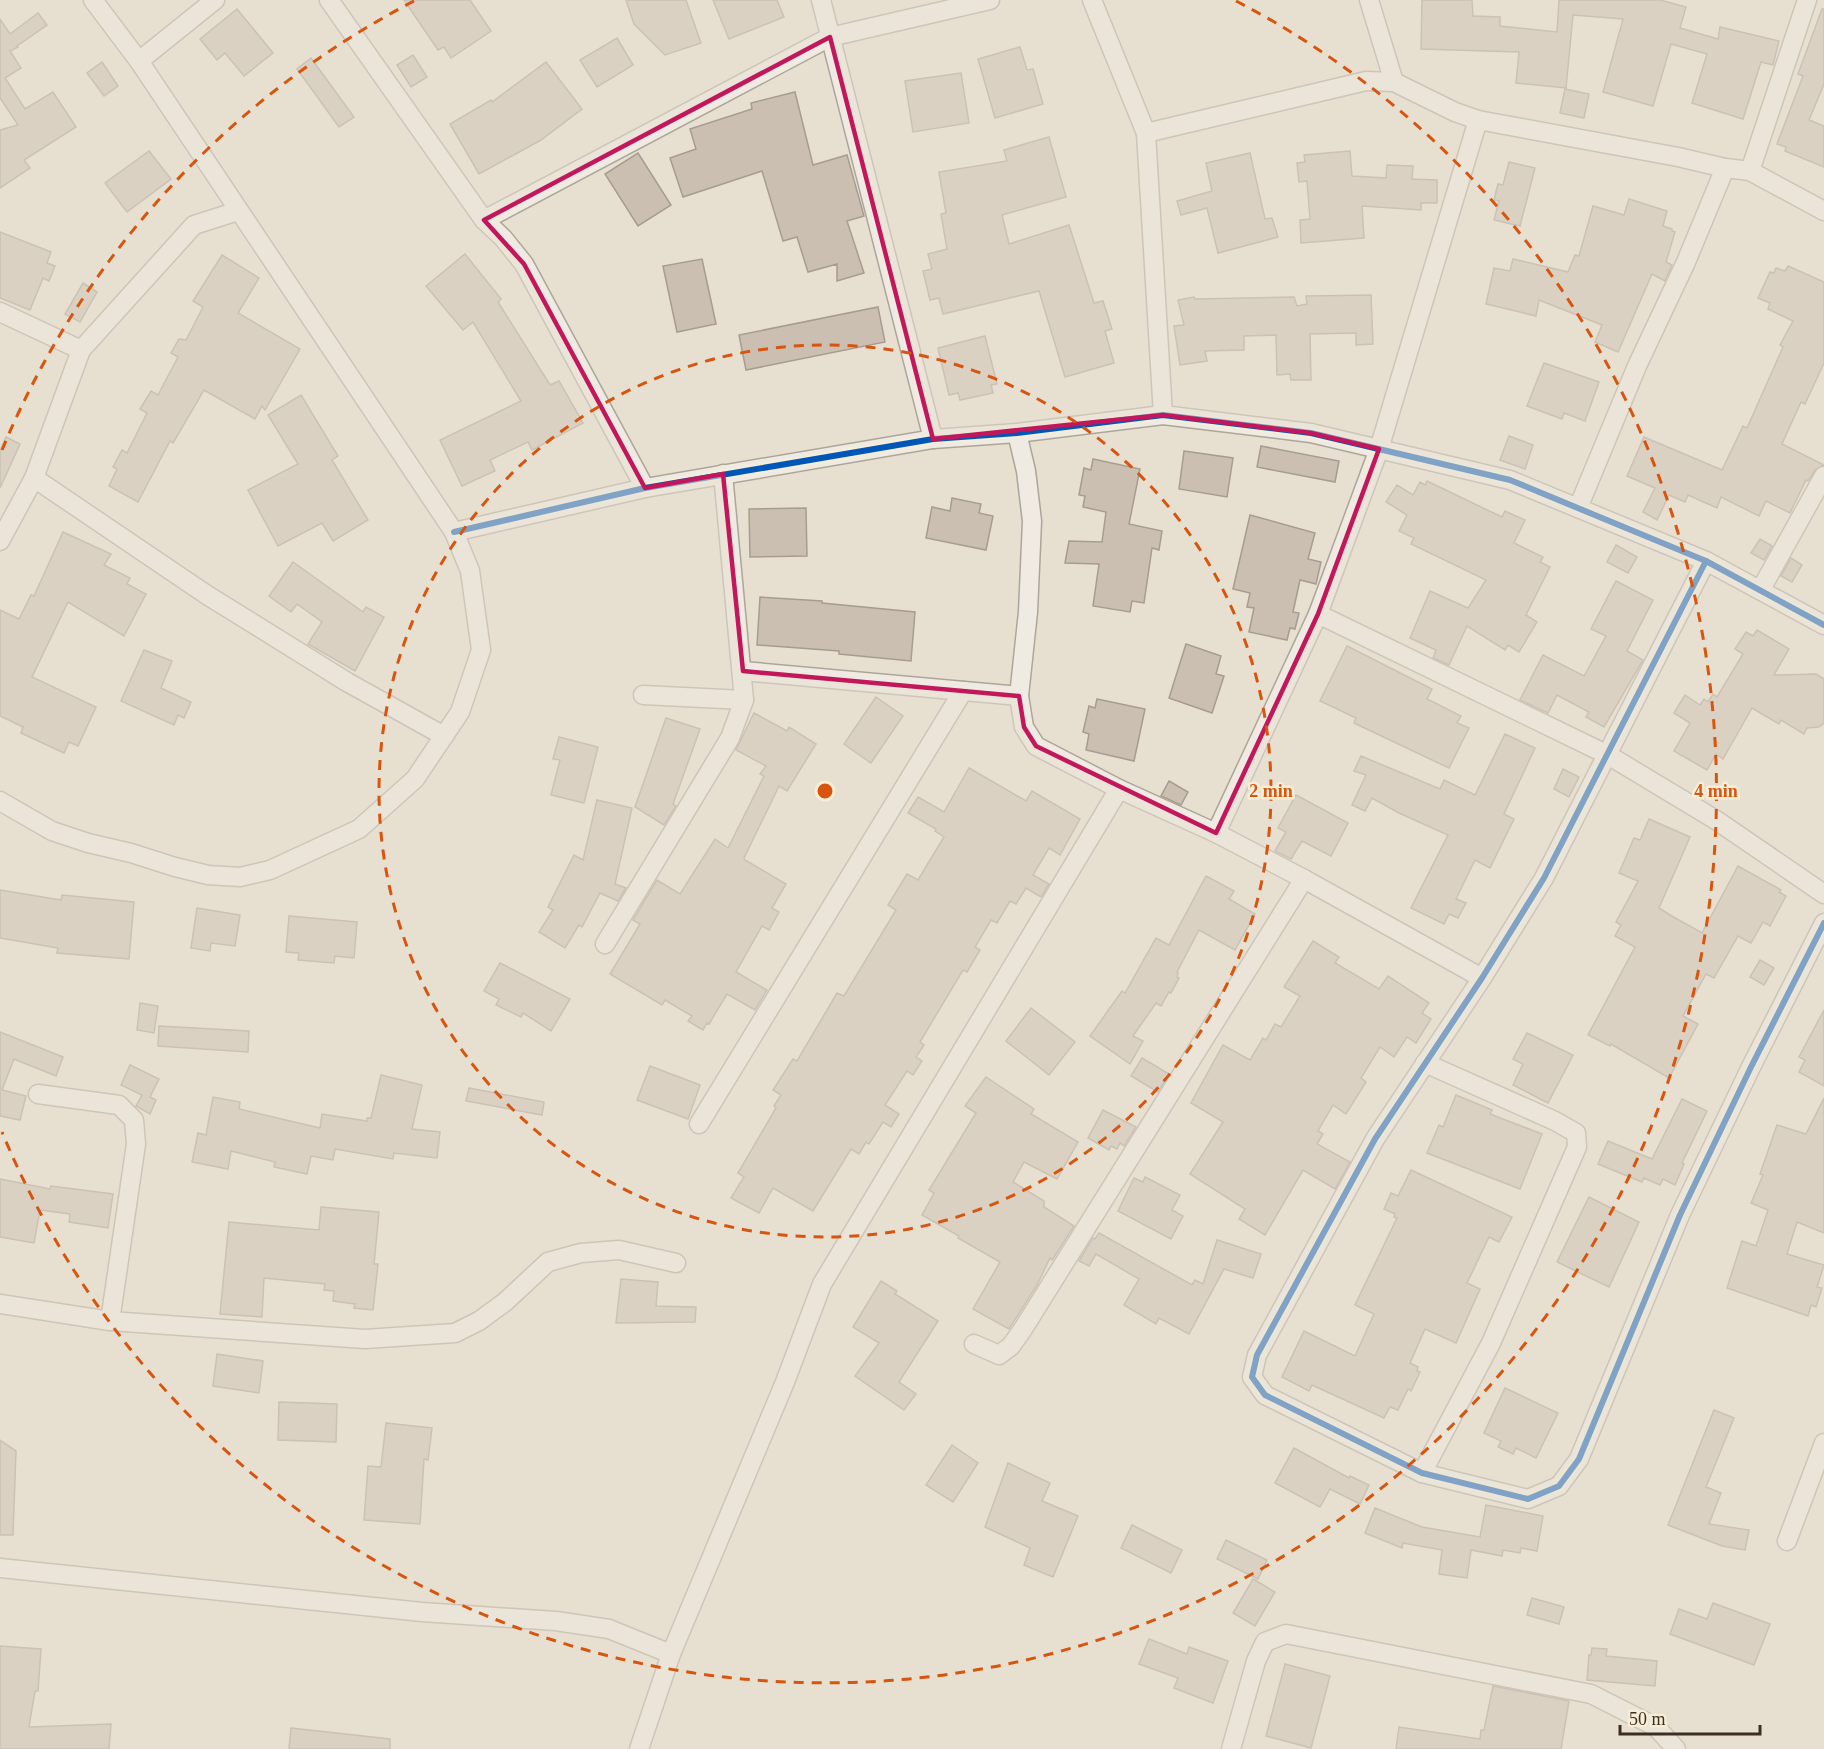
<svg xmlns="http://www.w3.org/2000/svg" width="1824" height="1749" viewBox="0 0 1824 1749" font-family="Georgia,serif">
<style>
.building{fill:#cbbfb2;stroke:#a89c90;stroke-width:1.5}
.lines{fill:none;stroke-linecap:round;stroke-linejoin:round}
.minor-casing{stroke:#ada599;stroke-width:21}
.minor{stroke:#efebe3;stroke-width:18}
.cycleway-casing{stroke:#f7eed8;stroke-width:10}
.cycleway{stroke:#0057b8;stroke-width:6}
.marked{fill:none;stroke:#c2185b;stroke-width:4.5;stroke-linejoin:round}
.ring{fill:none;stroke:#d7550e;stroke-width:3;stroke-dasharray:10 8}
.centre{fill:#d7550e;stroke:#f7eed8;stroke-width:3}
.ring-label{font-size:18px;text-anchor:middle;font-weight:bold;fill:#d7550e;stroke:#f7eed8;stroke-width:5;stroke-linejoin:round;paint-order:stroke}
</style>
<rect width="100%" height="100%" fill="#e7e0d1"/>
<g class="building">
<polygon points="404,0 470,0 491,31 451,58 444,47 438,50"/>
<polygon points="626,0 686,0 701,43 665,55 634,24"/>
<polygon points="713,0 777,0 784,17 729,39"/>
<polygon points="1422,0 1472,0 1473,16 1500,17 1500,26 1557,32 1559,0 1660,0 1686,7 1680,28 1718,39 1720,27 1779,41 1773,65 1761,62 1743,119 1692,103 1707,54 1671,44 1653,106 1603,92 1623,19 1573,15 1566,88 1516,83 1519,52 1421,49"/>
<polygon points="237,9 273,53 244,76 225,53 217,60 200,39"/>
<polygon points="1822,9 1824,9 1824,84 1809,120 1824,126 1824,167 1785,151 1786,147 1777,144 1803,76 1798,74"/>
<polygon points="38,13 47,25 17,46 18,47 10,51 21,68 5,78 25,109 53,92 76,127 24,160 30,168 0,188 0,130 18,125 0,98 0,19 10,34"/>
<polygon points="617,38 633,65 597,87 580,60"/>
<polygon points="1020,47 1027,70 1033,69 1043,104 995,118 978,59"/>
<polygon points="413,55 427,77 411,87 397,65"/>
<polygon points="311,58 354,117 339,127 297,69"/>
<polygon points="102,62 118,86 104,96 87,73"/>
<polygon points="546,62 582,109 541,140 479,174 450,124 491,100 492,102"/>
<polygon points="961,73 969,123 913,132 905,81"/>
<polygon points="1565,89 1589,94 1584,118 1560,113"/>
<polygon points="795,92 813,165 847,155 864,216 847,221 864,273 837,281 837,264 808,272 797,237 783,241 762,171 683,197 670,158 696,149 690,129 752,109 751,103"/>
<polygon points="1049,137 1066,197 1002,215 1009,244 1069,225 1094,303 1103,301 1112,329 1105,331 1114,363 1065,377 1039,291 943,314 939,298 930,300 923,271 932,269 928,254 947,249 941,214 946,213 939,172 1007,161 1004,150"/>
<polygon points="149,151 171,179 127,212 105,183"/>
<polygon points="1350,151 1352,176 1386,178 1387,165 1413,166 1412,179 1437,180 1437,203 1421,203 1421,210 1362,206 1364,238 1301,243 1300,220 1310,219 1307,181 1299,182 1297,163 1305,162 1304,155"/>
<polygon points="638,153 671,205 638,226 605,174"/>
<polygon points="1250,153 1265,219 1272,218 1278,237 1218,253 1207,208 1181,215 1177,201 1212,191 1206,163"/>
<polygon points="1509,162 1535,168 1520,226 1494,220 1499,201 1494,200 1498,184 1503,185"/>
<polygon points="1629,199 1667,211 1663,226 1672,229 1672,231 1675,232 1666,262 1672,265 1665,281 1652,274 1618,352 1595,342 1602,325 1539,300 1536,316 1486,304 1494,268 1510,271 1513,259 1568,272 1575,255 1579,256 1593,206 1624,215"/>
<polygon points="0,232 51,252 47,263 55,266 49,281 43,278 30,310 0,298"/>
<polygon points="465,254 501,299 498,302 550,385 559,381 583,423 532,450 528,442 490,460 495,471 462,486 440,440 521,401 473,322 463,330 426,286"/>
<polygon points="222,255 259,278 238,313 300,349 265,410 262,406 255,419 204,390 173,443 170,441 138,502 109,486 117,469 113,467 122,450 127,453 147,413 140,409 151,391 158,395 178,357 171,353 179,339 186,340 203,307 193,301"/>
<polygon points="702,259 716,324 677,332 663,266"/>
<polygon points="1788,266 1824,282 1824,363 1805,404 1801,402 1782,444 1824,465 1815,470 1808,481 1806,480 1790,513 1766,501 1759,516 1721,497 1717,508 1688,495 1685,502 1669,495 1657,520 1643,512 1655,488 1627,476 1644,437 1722,470 1743,426 1747,428 1783,347 1780,345 1793,321 1768,309 1770,303 1758,298 1770,272 1774,273 1776,268 1785,271"/>
<polygon points="83,283 97,292 80,322 65,314"/>
<polygon points="1371,295 1373,344 1356,345 1356,333 1310,334 1311,380 1291,380 1290,374 1277,375 1276,335 1244,336 1244,350 1205,351 1207,361 1180,365 1174,326 1184,325 1178,300 1194,297 1195,299 1294,297 1297,306 1307,304 1306,296"/>
<polygon points="878,307 885,342 746,370 739,335"/>
<polygon points="985,336 997,384 991,385 993,393 960,400 958,393 949,395 938,348"/>
<polygon points="1544,363 1599,382 1585,421 1564,413 1562,419 1527,406"/>
<polygon points="301,395 338,456 332,460 368,520 333,541 322,523 278,546 248,490 298,464 268,415"/>
<polygon points="1509,436 1533,445 1525,469 1500,460"/>
<polygon points="6,437 20,444 0,488 0,451"/>
<polygon points="1261,446 1339,461 1335,482 1257,467"/>
<polygon points="1184,451 1233,458 1227,497 1179,489"/>
<polygon points="1093,459 1140,469 1129,524 1162,531 1159,550 1152,548 1144,603 1132,601 1130,612 1093,606 1099,564 1065,563 1069,541 1102,542 1106,512 1083,507 1085,496 1079,495 1084,468 1091,470"/>
<polygon points="1427,481 1502,517 1505,511 1525,520 1514,543 1543,557 1540,562 1550,567 1526,615 1537,622 1519,652 1508,645 1505,650 1467,626 1449,665 1433,658 1436,650 1410,638 1430,591 1468,608 1486,580 1411,544 1414,538 1399,531 1407,515 1386,502 1397,485 1413,495 1420,482 1425,485"/>
<polygon points="952,498 981,504 979,513 993,516 986,550 926,538 932,507 950,511"/>
<polygon points="806,508 807,556 750,557 749,509"/>
<polygon points="1250,515 1315,533 1308,559 1321,562 1316,584 1300,580 1293,612 1299,613 1295,629 1290,628 1287,640 1249,632 1254,608 1247,607 1250,593 1233,589"/>
<polygon points="63,532 111,554 104,565 130,578 127,584 146,594 124,636 68,602 32,677 96,707 78,746 69,742 64,753 21,733 23,727 0,716 0,610 19,619 31,595 34,596"/>
<polygon points="1760,539 1772,546 1764,560 1751,553"/>
<polygon points="1616,545 1637,557 1628,573 1607,562"/>
<polygon points="1791,558 1802,565 1792,582 1781,576"/>
<polygon points="293,562 363,612 366,607 384,617 355,671 308,644 322,622 297,604 291,612 269,596"/>
<polygon points="1616,581 1653,600 1627,651 1643,660 1604,727 1586,717 1589,712 1557,695 1548,713 1520,700 1543,655 1584,676 1606,636 1591,629"/>
<polygon points="760,597 822,601 822,603 915,612 911,661 839,654 839,651 757,645"/>
<polygon points="1757,630 1789,649 1774,675 1816,674 1824,679 1824,723 1819,727 1807,728 1804,734 1781,720 1779,724 1752,708 1723,759 1716,754 1707,770 1674,751 1690,723 1674,713 1685,695 1700,705 1704,699 1708,702 1713,694 1717,697 1743,654 1735,649 1746,632 1753,636"/>
<polygon points="1186,644 1221,656 1216,674 1224,676 1212,713 1169,698"/>
<polygon points="1347,646 1432,689 1427,699 1461,716 1457,723 1469,728 1449,768 1354,723 1356,718 1320,701"/>
<polygon points="144,650 172,661 161,688 191,702 184,718 178,715 174,725 121,701"/>
<polygon points="876,697 903,716 871,763 844,744"/>
<polygon points="1097,699 1145,709 1134,761 1086,750 1089,734 1083,732 1089,706 1095,708"/>
<polygon points="754,713 787,731 789,727 816,744 787,791 779,786 744,858 745,860 786,884 772,908 779,912 769,930 762,926 736,972 767,990 755,1010 727,994 709,1024 707,1023 703,1030 688,1021 692,1016 665,1000 662,1005 610,974 640,924 633,920 657,880 680,894 715,839 728,848 764,776 760,774 766,766 736,750"/>
<polygon points="666,718 700,729 673,804 676,806 664,825 635,807"/>
<polygon points="1505,734 1535,748 1504,814 1514,819 1490,868 1475,860 1456,899 1466,903 1458,918 1449,914 1444,924 1411,908 1448,835 1399,813 1372,798 1365,811 1352,805 1366,775 1354,771 1361,756 1440,789 1444,780 1475,795"/>
<polygon points="559,737 598,747 584,803 551,795 560,760 553,759"/>
<polygon points="969,768 1026,801 1032,791 1080,819 1060,855 1049,848 1033,875 1049,884 1041,897 1026,888 1016,904 1010,901 997,923 991,920 975,947 980,950 967,972 963,970 920,1042 924,1045 916,1057 922,1061 913,1075 907,1071 885,1105 899,1114 891,1127 883,1122 869,1144 866,1142 859,1154 851,1149 813,1211 773,1188 759,1213 731,1198 744,1177 738,1173 776,1108 774,1106 781,1095 773,1090 793,1059 797,1061 837,993 844,996 896,910 888,905 907,874 918,880 944,837 935,831 936,829 908,813 918,797 944,812"/>
<polygon points="1563,769 1579,777 1569,797 1554,789"/>
<polygon points="1169,781 1188,792 1181,805 1161,796"/>
<polygon points="1296,795 1348,823 1331,856 1302,841 1291,859 1275,851 1286,832 1278,828"/>
<polygon points="597,800 632,808 615,884 626,888 618,901 600,893 582,927 579,925 565,948 539,932 553,910 548,907 574,855 583,860"/>
<polygon points="1649,819 1690,837 1659,908 1670,915 1702,933 1738,866 1781,890 1779,892 1786,896 1770,926 1763,922 1751,943 1738,936 1714,978 1706,974 1683,1016 1698,1024 1669,1078 1611,1044 1610,1046 1588,1035 1635,947 1615,936 1621,925 1616,922 1638,881 1619,873 1634,838 1640,840"/>
<polygon points="1206,876 1234,891 1229,899 1255,914 1235,950 1199,930 1177,972 1178,973 1177,977 1179,978 1171,993 1169,992 1161,1006 1156,1003 1133,1036 1143,1041 1130,1064 1090,1036 1122,991 1125,993 1156,938 1169,945"/>
<polygon points="0,890 61,900 62,895 134,902 129,959 57,953 58,948 0,938"/>
<polygon points="197,908 240,915 235,946 211,943 210,951 191,948"/>
<polygon points="289,916 357,922 354,958 335,956 334,963 298,960 299,953 286,952"/>
<polygon points="1313,941 1339,957 1335,963 1379,989 1388,976 1429,1003 1422,1013 1431,1019 1416,1043 1407,1037 1394,1057 1380,1047 1361,1078 1366,1082 1346,1114 1333,1105 1318,1131 1323,1134 1317,1144 1350,1162 1335,1189 1303,1170 1265,1235 1239,1219 1245,1209 1190,1174 1223,1122 1191,1103 1223,1045 1250,1060 1263,1038 1266,1040 1275,1024 1281,1027 1300,996 1284,987"/>
<polygon points="1760,960 1774,968 1764,985 1750,977"/>
<polygon points="500,963 570,999 551,1031 523,1013 521,1017 496,1005 499,999 484,991"/>
<polygon points="140,1003 158,1006 154,1033 137,1030"/>
<polygon points="1031,1008 1075,1042 1049,1075 1006,1041"/>
<polygon points="1824,1010 1824,1086 1799,1072 1805,1060 1799,1057"/>
<polygon points="159,1026 249,1031 248,1052 158,1046"/>
<polygon points="0,1032 63,1057 56,1076 14,1059 2,1090 26,1096 20,1120 0,1116"/>
<polygon points="1527,1033 1573,1055 1548,1103 1513,1085 1523,1064 1513,1059"/>
<polygon points="1142,1058 1169,1074 1158,1092 1131,1076"/>
<polygon points="130,1065 159,1079 150,1097 156,1100 150,1114 136,1106 142,1095 121,1085"/>
<polygon points="650,1066 700,1085 688,1119 637,1100"/>
<polygon points="381,1075 422,1085 412,1129 440,1132 437,1158 394,1153 393,1159 335,1149 333,1160 311,1156 307,1174 274,1167 275,1162 231,1151 228,1169 192,1162 198,1133 206,1135 213,1097 240,1102 239,1109 320,1128 322,1114 367,1121 367,1118 371,1118"/>
<polygon points="986,1077 1034,1109 1031,1114 1078,1142 1057,1179 1024,1162 1013,1182 1044,1201 1044,1207 1074,1226 1052,1260 1050,1258 1037,1285 1009,1329 973,1309 1000,1262 958,1238 959,1236 922,1215 934,1193 929,1190 976,1113 965,1106"/>
<polygon points="469,1088 544,1102 542,1115 466,1101"/>
<polygon points="1456,1095 1492,1110 1490,1114 1542,1134 1520,1189 1427,1153 1439,1125 1443,1127"/>
<polygon points="1824,1098 1824,1233 1797,1222 1787,1254 1824,1265 1817,1287 1822,1288 1816,1307 1811,1305 1808,1316 1727,1288 1742,1241 1756,1246 1768,1210 1751,1203 1763,1175 1760,1174 1777,1125 1806,1134"/>
<polygon points="1682,1099 1707,1111 1682,1163 1684,1164 1675,1185 1663,1179 1660,1185 1644,1178 1642,1182 1598,1164 1608,1141 1652,1159"/>
<polygon points="1103,1110 1136,1127 1124,1146 1120,1143 1117,1149 1111,1146 1109,1150 1088,1138"/>
<polygon points="1411,1170 1512,1217 1499,1242 1489,1237 1467,1283 1480,1289 1456,1343 1425,1329 1410,1363 1418,1367 1417,1371 1420,1372 1411,1391 1408,1389 1398,1410 1390,1407 1384,1418 1312,1385 1309,1391 1282,1377 1304,1331 1355,1356 1374,1314 1355,1305 1397,1218 1394,1217 1395,1214 1384,1209 1391,1193 1398,1196"/>
<polygon points="1145,1177 1180,1195 1172,1210 1183,1216 1171,1239 1118,1211 1134,1178 1143,1182"/>
<polygon points="0,1179 50,1189 51,1186 113,1194 108,1228 69,1222 70,1214 40,1210 34,1243 0,1237"/>
<polygon points="1589,1197 1639,1222 1609,1287 1557,1262"/>
<polygon points="321,1207 379,1212 374,1264 378,1264 373,1310 354,1308 355,1304 333,1301 334,1291 324,1290 325,1284 264,1278 262,1317 220,1314 229,1222 319,1230"/>
<polygon points="1099,1233 1192,1285 1195,1280 1203,1284 1217,1240 1261,1254 1253,1278 1224,1269 1189,1334 1159,1318 1156,1324 1124,1305 1139,1279 1096,1254 1089,1266 1079,1261 1093,1238 1095,1239"/>
<polygon points="621,1279 658,1282 656,1306 696,1307 695,1322 616,1323"/>
<polygon points="881,1281 897,1291 895,1294 938,1321 899,1382 916,1394 904,1410 855,1376 879,1343 853,1327"/>
<polygon points="217,1354 263,1361 259,1393 213,1386"/>
<polygon points="1505,1388 1558,1413 1536,1458 1516,1448 1513,1454 1498,1447 1501,1441 1484,1433"/>
<polygon points="279,1402 337,1404 336,1442 278,1440"/>
<polygon points="1714,1410 1734,1418 1706,1487 1721,1493 1709,1524 1749,1530 1745,1550 1722,1546 1668,1525"/>
<polygon points="386,1423 432,1428 428,1460 424,1459 420,1524 364,1520 368,1466 381,1467"/>
<polygon points="0,1440 16,1451 13,1535 0,1535"/>
<polygon points="952,1445 978,1463 953,1502 926,1485"/>
<polygon points="1294,1448 1349,1478 1350,1476 1369,1485 1360,1504 1330,1489 1320,1507 1275,1483"/>
<polygon points="1008,1463 1050,1483 1042,1501 1078,1516 1053,1577 1024,1565 1030,1548 985,1527"/>
<polygon points="1486,1505 1543,1516 1537,1551 1521,1548 1520,1553 1503,1550 1502,1556 1471,1550 1467,1578 1439,1574 1442,1550 1403,1543 1402,1548 1365,1533 1375,1508 1422,1527 1480,1537"/>
<polygon points="1132,1525 1182,1550 1171,1573 1121,1548"/>
<polygon points="1226,1540 1267,1560 1258,1579 1217,1559"/>
<polygon points="1253,1579 1275,1592 1255,1626 1233,1613"/>
<polygon points="1532,1598 1564,1607 1559,1624 1527,1615"/>
<polygon points="1713,1603 1770,1624 1754,1665 1670,1634 1679,1609 1707,1619"/>
<polygon points="1149,1639 1187,1654 1189,1647 1228,1661 1213,1703 1174,1688 1178,1678 1139,1664"/>
<polygon points="0,1646 41,1649 38,1691 35,1691 29,1727 111,1724 109,1749 0,1749"/>
<polygon points="1592,1648 1607,1649 1606,1656 1657,1661 1655,1686 1587,1680 1589,1655 1591,1655"/>
<polygon points="1285,1664 1330,1676 1311,1748 1266,1736"/>
<polygon points="1493,1686 1569,1701 1561,1749 1396,1749 1399,1727 1480,1739 1481,1730 1484,1730"/>
<polygon points="291,1728 390,1739 390,1749 289,1749"/>
</g>
<g class="lines">
<defs>
<g id="minor">
<polyline points="329,0 484,220 503,238 524,264 645,488"/>
<polyline points="821,0 933,439"/>
<polyline points="1092,0 1146,133 1163,415"/>
<polyline points="1369,0 1394,82"/>
<polyline points="139,61 215,0"/>
<polyline points="1146,133 1366,81 1394,82 1455,112 1478,120 1678,157 1725,168 1750,171 1824,211"/>
<polyline points="1750,171 1807,0"/>
<polyline points="484,220 830,37 990,0"/>
<polyline points="0,312 81,350"/>
<polyline points="1017,433 1026,471 1032,521 1028,612 1019,696 1024,727 1036,746 1119,789 1216,833 1304,879 1482,978"/>
<polyline points="34,478 207,595 347,682 444,736"/>
<polyline points="1578,508 1637,366 1686,262 1725,168"/>
<polyline points="454,532 645,488 933,439 1017,433 1163,415 1311,433 1510,480 1706,561 1824,625"/>
<polyline points="0,541 34,478 81,350 194,225 238,211"/>
<polyline points="1706,561 1544,878 1482,978 1375,1139 1257,1355 1252,1377 1265,1395 1422,1473 1528,1499 1559,1486 1579,1459 1680,1215 1751,1067 1824,923"/>
<polyline points="1761,589 1824,476"/>
<polyline points="1318,614 1608,755 1716,820 1824,894"/>
<polyline points="743,671 1019,696"/>
<polyline points="643,695 744,700"/>
<polyline points="0,801 52,831 88,843 131,853 175,867 208,875 240,877 270,870 359,829 415,779 460,712 481,650 470,571 454,532 139,61 93,0"/>
<polyline points="1216,833 1318,614 1379,449 1478,120"/>
<polyline points="605,944 730,738 744,700 723,474"/>
<polyline points="38,1094 119,1105 134,1120 136,1144 110,1321"/>
<polyline points="699,1124 963,691"/>
<polyline points="0,1304 110,1321 365,1339 455,1333 479,1321 505,1302 548,1262 581,1253 619,1250 676,1263"/>
<polyline points="974,1344 999,1355 1011,1346 1023,1329 1304,879"/>
<polyline points="1422,1473 1491,1343 1577,1147 1576,1133 1555,1121 1425,1063"/>
<polyline points="1787,1541 1824,1443"/>
<polyline points="0,1568 422,1612 556,1621 609,1629 671,1654"/>
<polyline points="639,1749 671,1654 785,1382 822,1284 1119,789"/>
<polyline points="1231,1749 1256,1661 1265,1642 1286,1634 1591,1694 1656,1727 1676,1749"/>
</g>
</defs>
<use href="#minor" class="minor-casing"/>
<use href="#minor" class="minor"/>
<defs>
<g id="cycleway">
<polyline points="454,532 645,488 933,439 1017,433 1163,415 1311,433 1510,480 1706,561 1824,625"/>
<polyline points="1706,561 1544,878 1482,978 1375,1139 1257,1355 1252,1377 1265,1395 1422,1473 1528,1499 1559,1486 1579,1459 1680,1215 1751,1067 1824,923"/>
</g>
</defs>
<use href="#cycleway" class="cycleway-casing"/>
<use href="#cycleway" class="cycleway"/>
</g>
<path d="M0 0H1824V1749H0ZM830,37L933,439L1163,415L1311,433L1379,449L1318,614L1216,833L1036,746L1024,727L1019,696L743,671L723,474L645,488L524,264L484,220Z" fill="#e7e0d1" fill-opacity=".55" fill-rule="evenodd"/>
<path class="marked" d="M830,37L933,439L1163,415L1311,433L1379,449L1318,614L1216,833L1036,746L1024,727L1019,696L743,671L723,474L645,488L524,264L484,220Z"/>
<g class="ring">
<circle cx="825" cy="791" r="446"/>
<path d="M2 450A891 891 0 0 1 414 1M1236 1A891 891 0 1 1 2 1132"/>
</g>
<circle cx="825" cy="791" r="9" class="centre"/>
<g class="ring-label">
<text x="1271" y="797">2 min</text>
<text x="1716" y="797">4 min</text>
</g>
<path d="M1620 1725v9h140v-9" fill="none" stroke="#3d2e20" stroke-width="3"/>
<text x="1629" y="1725" font-size="18" fill="#3d2e20" stroke="#f7eed8" stroke-width="4.5" paint-order="stroke">50 m</text>
</svg>
